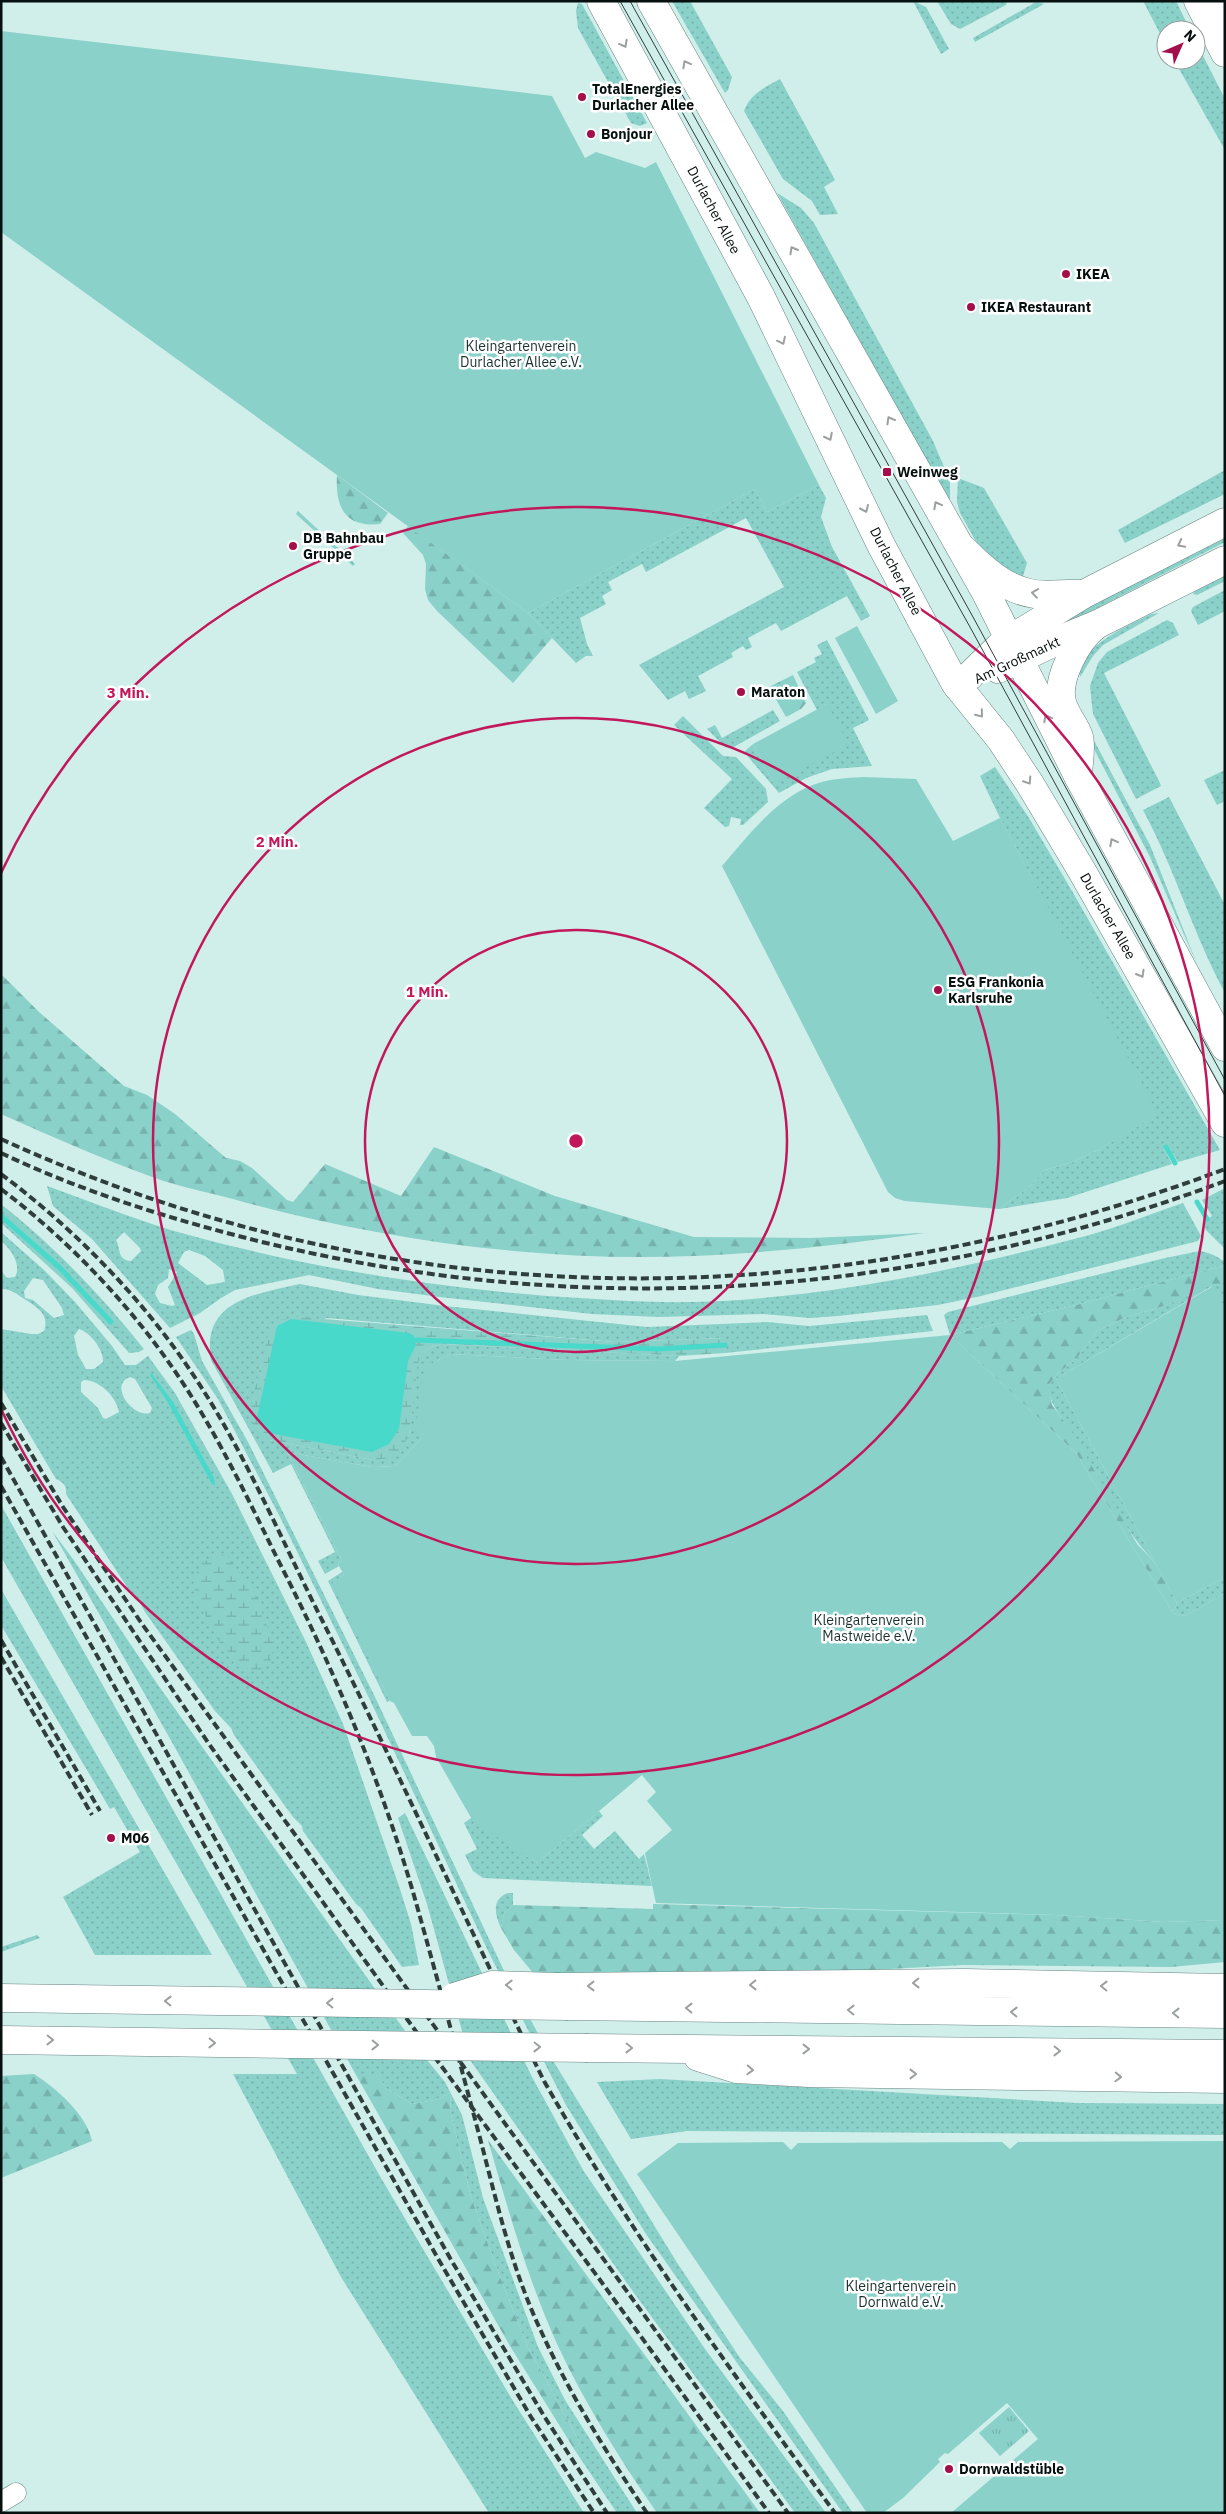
<svg xmlns="http://www.w3.org/2000/svg" width="1226" height="2514" viewBox="0 0 1226 2514" font-family="'IBM Plex Sans',sans-serif">
<style>
.grass{fill:url(#grass-dots);fill-rule:evenodd}
.forest{fill:url(#forest-firs)}
.wetland{fill:url(#wetland-marsh)}
.park{fill:url(#park-tufts)}
.garden{fill:#89d1c9}
.water{fill:#48d9cb}
.lines{fill:none;stroke-linecap:round;stroke-linejoin:round}
.stream{stroke:#48d9cb;stroke-width:5}
.street-casing{stroke:#688480;stroke-width:21}
.secondary-casing{stroke:#688480;stroke-width:29}
.primary-casing{stroke:#688480;stroke-width:29}
.highway-casing{stroke:#688480;stroke-width:29}
.street{stroke:#fff;stroke-width:20}
.secondary{stroke:#fff;stroke-width:28}
.primary{stroke:#fff;stroke-width:28}
.highway{stroke:#fff;stroke-width:28}
.tram{stroke:#2f3e3b;stroke-width:1}
.rail{stroke:#2f3e3b;stroke-width:4;stroke-dasharray:8 4;stroke-linecap:butt}
.highway-bridge-casing{stroke:#688480;stroke-width:29;stroke-linecap:butt}
.highway-bridge{stroke:#fff;stroke-width:28}
.oneway{stroke:#9b9f9f}
.ring{fill:none;stroke:#c2185b;stroke-width:2.5}
.poi-dot{fill:#a40e4a;stroke:#fff;stroke-width:2}
.labels{text-anchor:middle;dominant-baseline:central;stroke-width:5;stroke-linejoin:round;paint-order:stroke}
.poi-label{font-size:14px;font-weight:bold;fill:#06100e;stroke:#fff;text-anchor:start}
.street-label{font-size:14px;fill:#06100e;stroke:#fff}
.park-label{font-size:14px;fill:#1a322f;stroke:#fff}
.centre{fill:#c2185b;stroke:#fff;stroke-width:2.5}
.ring-label{font-size:15px;text-anchor:middle;font-weight:bold;fill:#c2185b;stroke:#fff;stroke-width:5;stroke-linejoin:round;paint-order:stroke}
</style>
<defs>
<pattern id="grass-dots" width="8" height="8" patternUnits="userSpaceOnUse" patternTransform="scale(1.25)"><rect width="8" height="8" fill="#89d1c9"/><path d="M2 2h.1M6 6h.1" fill="none" stroke="#75b2ab" stroke-width="1.8" stroke-linecap="round"/></pattern>
<pattern id="forest-firs" width="22" height="20" patternUnits="userSpaceOnUse" patternTransform="scale(1.25)"><rect width="22" height="20" fill="#89d1c9"/><path d="M5 1l3.5 6h-7zM16 11l3.5 6h-7z" fill="#75b2ab"/></pattern>
<pattern id="wetland-marsh" width="20" height="14" patternUnits="userSpaceOnUse" patternTransform="scale(1.25)"><rect width="20" height="14" fill="#89d1c9"/><path d="M1 5h8M5 5V1M11 12h8M15 12V8" fill="none" stroke="#75b2ab"/></pattern>
<pattern id="park-tufts" width="24" height="20" patternUnits="userSpaceOnUse" patternTransform="scale(1.25)"><rect width="24" height="20" fill="#89d1c9"/><path d="M3 7l-1-3M5 7V3M7 7l1-3M15 17l-1-3M17 17v-4M19 17l1-3" fill="none" stroke="#75b2ab"/></pattern>
</defs>
<rect width="100%" height="100%" fill="#d0eeea"/>
<g class="grass">
<polygon points="672,1 690,1 732,77 728,90 725,93"/>
<polygon points="913,1 926,7 949,49 941,54"/>
<polygon points="937,1 1007,1 1006,5 960,29 951,24"/>
<polygon points="1143,1 1176,1 1190,30 1166,30 1166,45"/>
<polygon points="1036,2 1044,4 975,42 973,38"/>
<polygon points="578,3 582,4 647,123 640,126 631,123 578,28 576,11"/>
<polygon points="1196,42 1225,99 1225,150 1174,60 1196,60"/>
<path d="M780,79L835,180L824,187L838,214L820,215L812,201L783,179L744,111C750,94 765,87 780,79Z"/>
<polygon points="777,193 801,208 814,223 933,441 950,481 950,503"/>
<polygon points="1225,470 1225,494 1125,543 1118,530"/>
<polygon points="958,478 984,488 1027,563 1021,583 988,563 960,513 957,502"/>
<polygon points="819,485 826,498 821,517 832,547 870,616 861,621 847,596 781,631 776,623 748,638 752,647 746,650 743,646 731,653 733,657 698,676 706,691 689,699 685,691 668,700 639,665 784,587 746,518 646,572 642,564 608,582 612,590 602,596 606,604 580,618 587,644 593,656 586,656 576,663 528,613 755,489 767,512"/>
<polygon points="298,511 355,564 353,566 296,514"/>
<polygon points="1225,536 1225,542 1041,637 1039,633"/>
<polygon points="1225,575 1225,581 1197,595 1193,594 1195,591"/>
<polygon points="1225,590 1225,611 1198,625 1191,611 1193,607"/>
<path d="M1159,613L1103,645L1093,656L1080,677C1076,647 1130,625 1151,614Z"/>
<polygon points="1167,620 1173,623 1179,635 1104,673 1160,783 1161,786 1136,799 1093,714 1090,686 1098,663 1107,652"/>
<polygon points="827,640 869,720 853,728 872,766 832,769 806,778 779,793 744,752 753,744 774,784 827,704 817,710 797,672 816,662 814,658 822,654 817,645"/>
<polygon points="1075,699 1083,720 1150,845 1197,964 1150,857 1080,722"/>
<polygon points="773,710 780,721 732,748 725,747 707,729 715,725 722,738"/>
<polygon points="683,716 723,756 736,757 766,789 768,802 743,825 740,825 741,819 731,817 729,826 725,827 704,808 732,779 674,725"/>
<polygon points="995,767 1029,818 1072,891 1220,1150 1178,1162 1168,1146 1164,1149 1172,1164 1067,1198 999,1209 1028,1188 1045,1170 1073,1162 1100,1149 1157,1114 1000,818 980,776"/>
<polygon points="1225,770 1225,801 1217,805 1204,780"/>
<path d="M1169,797L1225,905V993C1193,934 1175,869 1143,810Z"/>
<path d="M47,1186C89,1201 131,1218 174,1231C296,1265 420,1286 547,1296C595,1299 644,1303 693,1302C820,1299 954,1271 1078,1238C1113,1229 1148,1215 1183,1203L1201,1236L1198,1241L981,1296L938,1305L838,1316L810,1318L763,1314L659,1317L592,1314L440,1297L378,1289L309,1275L235,1290L221,1298L200,1313L170,1328L92,1239L53,1206ZM124,1232L140,1248L141,1251L131,1261C117,1260 121,1249 116,1240ZM189,1250L205,1256L223,1270L225,1282L207,1285L178,1263L184,1252ZM169,1269L177,1272L168,1287L175,1305L172,1306L160,1303L155,1294L158,1285L168,1278Z"/>
<polygon points="1225,1188 1225,1249 1206,1230 1203,1222 1212,1216 1202,1200"/>
<path d="M1,1204C55,1247 101,1295 144,1349L139,1352L129,1353L72,1288L1,1223Z"/>
<path d="M1,1232L44,1270L75,1302L112,1346L125,1365H136L148,1356L175,1393L232,1494L306,1642L343,1724L399,1886L411,1924L419,1965L402,1967L361,1908L356,1904L303,1831L302,1826L293,1817L234,1735L231,1728L215,1711L145,1612L139,1601L135,1599L66,1494C67,1486 63,1482 56,1479L1,1386V1329L31,1334H38L44,1331C50,1315 37,1307 26,1300C17,1295 13,1289 1,1289V1271L7,1278L15,1277C22,1265 11,1249 1,1241ZM33,1278L43,1280L62,1308L64,1315L54,1318L33,1300L25,1298L24,1291ZM79,1329C90,1332 104,1350 103,1362L94,1369H86L78,1355L74,1336ZM130,1377L135,1379L152,1408L150,1413C133,1418 108,1385 130,1377ZM84,1380C99,1380 116,1396 119,1412L106,1419L103,1418L98,1408L81,1392V1382Z"/>
<path d="M1200,1251C1210,1253 1217,1256 1225,1262V1268L1222,1266L1076,1305L950,1335L944,1315L948,1312L1165,1258Z"/>
<path d="M1214,1283H1225V1308L1212,1286L1056,1379L1156,1564C1120,1526 1099,1478 1072,1433C1062,1417 1050,1406 1048,1386L1057,1374L1077,1358L1097,1331L1124,1318L1164,1306Z"/>
<path d="M300,1284L358,1295L445,1306L647,1327L767,1322L809,1326L927,1315L933,1331L725,1353V1338L615,1342L326,1318L269,1440L373,1460L409,1436L417,1363C422,1351 428,1347 441,1344L679,1356L675,1361L567,1360L450,1354L433,1363L422,1438L395,1466L372,1467L287,1452L342,1561L338,1564L339,1566L325,1574L318,1561L335,1552L291,1464L273,1473L211,1360C201,1300 256,1294 300,1284Z"/>
<polygon points="191,1330 194,1334 202,1361 248,1442 375,1697 506,1975 552,2059 676,2261 740,2358 783,2411 853,2513 843,2513 646,2234 566,2105 489,1953 370,1700 281,1519 218,1399 176,1337"/>
<polygon points="1,1505 381,2178 513,2401 584,2513 489,2513 341,2277 233,2074 297,2074 1,1557"/>
<polygon points="52,1531 73,1559 158,1685 418,2049 445,2082 462,2115 483,2198 538,2347 565,2400 637,2513 617,2513 576,2452 580,2443 526,2343 497,2269 471,2197 451,2114 450,2093 435,2100 412,2104 387,2089 376,2075 356,2075 173,1744"/>
<polygon points="342,1572 344,1575 333,1582 390,1701 387,1702 328,1581"/>
<polygon points="1225,1577 1225,1593 1185,1616 1173,1613 1177,1603"/>
<polygon points="1,1589 212,1955 95,1955 63,1897 140,1852 114,1807 110,1809 1,1625"/>
<polygon points="599,1811 603,1816 582,1835 594,1849 615,1831 639,1859 644,1854 652,1886 483,1878 473,1871 465,1855 477,1849 464,1823 471,1818 537,1863"/>
<polygon points="405,1813 532,2077 583,2170 705,2349 826,2513 795,2513 629,2286 470,2060 427,1904 398,1818"/>
<path d="M508,1893H513V1905L504,1914L501,1928C495,1915 491,1899 508,1893Z"/>
<polygon points="37,1935 40,1938 1,1952 1,1947"/>
<polygon points="660,2079 1077,2103 1225,2104 1225,2135 687,2131 631,2139 597,2082"/>
</g>
<g class="forest">
<path d="M337,475L388,513L380,524C345,528 335,507 337,475Z"/>
<polygon points="408,526 528,613 552,638 513,683 437,611 428,600 425,589 426,564 423,555 403,533"/>
<polygon points="793,675 806,703 801,709 786,717 769,687"/>
<path d="M1,974L39,1012L124,1086L147,1095L175,1114L226,1158L240,1161L252,1168L287,1200L293,1202L325,1164L401,1196L434,1147L555,1196L694,1237L811,1238L925,1233C848,1244 771,1253 693,1256C539,1262 381,1240 233,1199C207,1192 180,1187 155,1178C103,1159 52,1137 1,1114Z"/>
<polygon points="1222,1266 1225,1268 1225,1283 1214,1284 1164,1306 1124,1318 1097,1331 1077,1358 1057,1374 1048,1386 1052,1405 1072,1432 1137,1544 1156,1564 1177,1603 1173,1613 1076,1453 950,1335 1076,1305"/>
<polygon points="653,1904 1056,1915 1164,1922 1225,1920 1225,1962 1171,1967 963,1965 852,1971 534,1974 514,1950 501,1928 504,1914 513,1905 653,1909"/>
<path d="M34,2074C57,2089 86,2114 92,2141L1,2178V2076Z"/>
<polygon points="356,2075 376,2075 387,2089 412,2104 435,2100 450,2093 451,2114 471,2197 497,2269 526,2343 580,2443 576,2452 510,2346"/>
<path d="M488,2140L760,2513H657C621,2461 585,2404 558,2346C528,2280 508,2210 488,2140Z"/>
</g>
<g class="wetland">
<polygon points="1,1211 63,1267 118,1326 117,1331 54,1266 1,1219"/>
<path d="M298,1317L615,1342L725,1338V1353L679,1356L441,1344C428,1347 422,1351 418,1363L409,1436L393,1458L373,1460L269,1440L257,1431L251,1419L252,1400L268,1335L279,1320Z"/>
<polygon points="226,1554 259,1600 264,1620 275,1641 271,1660 259,1674 242,1666 220,1643 195,1596 195,1577 202,1562"/>
</g>
<polygon class="park" points="1009,2407 1029,2431 1000,2456 979,2433"/>
<g class="garden">
<polygon points="1,31 552,96 585,158 596,152 645,168 656,162 819,485 767,512 755,489 528,613 1,232"/>
<polygon points="857,626 898,701 876,714 835,638"/>
<polygon points="827,704 849,744 774,784 753,744"/>
<path d="M863,777L916,779L953,841L1000,818L1158,1114L1100,1149L1073,1162L1045,1170L1028,1188L999,1209L905,1201L895,1198L888,1192L722,866C747,837 773,802 810,786C827,779 845,778 863,777Z"/>
<polygon points="1213,1286 1225,1308 1225,1577 1177,1603 1056,1379"/>
<polygon points="950,1335 1076,1453 1173,1613 1185,1616 1225,1593 1225,1920 1164,1922 1056,1915 656,1903 645,1853 672,1830 647,1801 656,1792 642,1775 537,1863 473,1821 436,1757 434,1746 427,1736 412,1736 394,1703 390,1701 332,1582 344,1575 338,1564 342,1561 287,1452 372,1467 395,1466 422,1438 415,1433 425,1362 433,1363 450,1354 567,1360 675,1361"/>
<polygon points="1225,2141 1225,2513 951,2513 1038,2439 1007,2403 948,2454 945,2453 938,2459 940,2462 903,2498 883,2513 867,2513 637,2174 678,2143 783,2142 791,2150 798,2143 1002,2142 1010,2149 1018,2142"/>
</g>
<g class="water">
<polygon points="291,1319 409,1333 414,1336 416,1345 408,1361 399,1429 389,1444 372,1452 268,1433 257,1417 277,1326"/>
<polygon points="151,1373 173,1402 214,1478 215,1485 212,1484 167,1401 150,1375"/>
</g>
<g class="lines">
<g class="stream">
<polyline points="1166,1147 1175,1163"/>
<polyline points="1197,1202 1207,1219"/>
<polyline points="1,1216 59,1267 111,1322"/>
<polyline points="416,1340 659,1349 725,1345"/>
</g>
<defs>
<polyline id="street" points="1,2502 16,2493"/>
<g id="secondary">
<polyline points="1198,1 1225,53"/>
<polyline points="1222,1 1225,7"/>
<path d="M963,549C983,569 1005,590 1035,594C1050,596 1067,593 1082,594"/>
<polyline points="998,669 1059,640 1098,624 1225,560"/>
<polyline points="958,687 999,647 1020,633 1084,594 1225,522"/>
<path d="M1078,776C1078,765 1082,748 1079,737C1075,725 1065,715 1062,702C1056,679 1077,640 1095,626"/>
</g>
<g id="primary">
<polyline points="601,1 761,297 881,545 955,683 1001,740 1030,784 1082,871 1225,1123"/>
<polyline points="651,1 985,591 1078,776 1225,1047"/>
</g>
<g id="highway">
<polyline points="558,1987 964,1983 1225,1988"/>
<polyline points="568,2006 1225,2014"/>
<polyline points="588,2048 1225,2054"/>
<polyline points="698,2057 736,2069 809,2073 1225,2079"/>
</g>
</defs>
<use href="#street" class="street-casing"/>
<use href="#secondary" class="secondary-casing"/>
<use href="#primary" class="primary-casing"/>
<use href="#highway" class="highway-casing"/>
<use href="#street" class="street"/>
<use href="#secondary" class="secondary"/>
<use href="#primary" class="primary"/>
<use href="#highway" class="highway"/>
<g class="tram">
<polyline points="620,1 970,627 1225,1096"/>
<polyline points="630,1 973,617 1225,1080"/>
</g>
<g class="rail">
<path d="M1,1139C393,1319 824,1320 1225,1169"/>
<path d="M1,1153C83,1192 170,1219 258,1241C584,1321 910,1299 1225,1181"/>
<path d="M1,1174C77,1231 144,1300 196,1379C246,1455 282,1541 323,1622C399,1773 469,1928 544,2081C629,2231 733,2374 835,2513"/>
<path d="M1,1189C80,1249 150,1326 201,1412C229,1459 253,1509 277,1558C332,1665 379,1776 413,1892C436,1973 458,2056 480,2138C497,2203 512,2270 541,2331C570,2395 608,2455 647,2513"/>
<polyline points="1,1403 63,1507 142,1624 788,2513"/>
<polyline points="1,1423 63,1527 209,1744 425,2044 600,2280 769,2513"/>
<polyline points="1,1457 450,2258 544,2416 607,2513"/>
<polyline points="1,1486 440,2262 531,2417 594,2513"/>
<polyline points="1,1640 100,1811"/>
<polyline points="1,1657 92,1815"/>
</g>
<defs>
<g id="highway-bridge">
<polyline points="454,1997 492,1985 558,1987"/>
<polyline points="1,1998 568,2006"/>
<polyline points="1,2040 588,2048"/>
</g>
</defs>
<use href="#highway-bridge" class="highway-bridge-casing"/>
<use href="#highway-bridge" class="highway-bridge"/>
</g>
<defs><path id="oneway-chevron" d="M-2-3.5L2.5 0L-2 3.5" fill="none" stroke-width="1.6" stroke-linecap="round" stroke-linejoin="round" transform="scale(1.25)"/></defs>
<g class="oneway">
<use href="#oneway-chevron" transform="translate(624 44) rotate(61)"/>
<use href="#oneway-chevron" transform="translate(686 64) rotate(-119)"/>
<use href="#oneway-chevron" transform="translate(793 250) rotate(-120)"/>
<use href="#oneway-chevron" transform="translate(782 341) rotate(64)"/>
<use href="#oneway-chevron" transform="translate(890 420) rotate(-119)"/>
<use href="#oneway-chevron" transform="translate(829 437) rotate(63)"/>
<use href="#oneway-chevron" transform="translate(937 505) rotate(-118)"/>
<use href="#oneway-chevron" transform="translate(865 509) rotate(66)"/>
<use href="#oneway-chevron" transform="translate(1181 544) rotate(153)"/>
<use href="#oneway-chevron" transform="translate(1035 593) rotate(-172)"/>
<use href="#oneway-chevron" transform="translate(980 714) rotate(51)"/>
<use href="#oneway-chevron" transform="translate(1047 718) rotate(-118)"/>
<use href="#oneway-chevron" transform="translate(1028 781) rotate(57)"/>
<use href="#oneway-chevron" transform="translate(1113 842) rotate(-118)"/>
<use href="#oneway-chevron" transform="translate(1141 974) rotate(60)"/>
<use href="#oneway-chevron" transform="translate(916 1983) rotate(179)"/>
<use href="#oneway-chevron" transform="translate(509 1985) rotate(-179)"/>
<use href="#oneway-chevron" transform="translate(753 1985) rotate(179)"/>
<use href="#oneway-chevron" transform="translate(591 1986) rotate(180)"/>
<use href="#oneway-chevron" transform="translate(1104 1986) rotate(-179)"/>
<use href="#oneway-chevron" transform="translate(168 2001) rotate(-179)"/>
<use href="#oneway-chevron" transform="translate(330 2003) rotate(-179)"/>
<use href="#oneway-chevron" transform="translate(689 2008) rotate(-179)"/>
<use href="#oneway-chevron" transform="translate(851 2010) rotate(-179)"/>
<use href="#oneway-chevron" transform="translate(1014 2012) rotate(-179)"/>
<use href="#oneway-chevron" transform="translate(1176 2013) rotate(-179)"/>
<use href="#oneway-chevron" transform="translate(50 2040) rotate(1)"/>
<use href="#oneway-chevron" transform="translate(212 2043) rotate(1)"/>
<use href="#oneway-chevron" transform="translate(375 2045) rotate(1)"/>
<use href="#oneway-chevron" transform="translate(537 2047) rotate(1)"/>
<use href="#oneway-chevron" transform="translate(629 2048) rotate(1)"/>
<use href="#oneway-chevron" transform="translate(806 2049)"/>
<use href="#oneway-chevron" transform="translate(1057 2051) rotate(1)"/>
<use href="#oneway-chevron" transform="translate(750 2070) rotate(3)"/>
<use href="#oneway-chevron" transform="translate(913 2074)"/>
<use href="#oneway-chevron" transform="translate(1118 2077) rotate(2)"/>
</g>
<g class="ring">
<circle cx="576" cy="1141" r="211"/>
<circle cx="576" cy="1141" r="423"/>
<path d="M1 873A634 634 0 1 1 1 1409"/>
</g>
<g class="poi-dot">
<circle cx="582" cy="97" r="5"/>
<circle cx="591" cy="134" r="5"/>
<circle cx="1066" cy="274" r="5"/>
<circle cx="971" cy="307" r="5"/>
<rect x="882" y="467" width="10" height="10" rx="2.5"/>
<circle cx="293" cy="546" r="5"/>
<circle cx="741" cy="692" r="5"/>
<circle cx="938" cy="990" r="5"/>
<circle cx="111" cy="1838" r="5"/>
<circle cx="949" cy="2469" r="5"/>
</g>
<g class="labels">
<g class="poi-label">
<text x="592" y="89">TotalEnergies<tspan x="592" dy="16">Durlacher Allee</tspan></text>
<text x="601" y="134">Bonjour</text>
<text x="1076" y="274">IKEA</text>
<text x="981" y="307">IKEA Restaurant</text>
<text x="897" y="472">Weinweg</text>
<text x="303" y="538">DB Bahnbau<tspan x="303" dy="16">Gruppe</tspan></text>
<text x="751" y="692">Maraton</text>
<text x="948" y="982">ESG Frankonia<tspan x="948" dy="16">Karlsruhe</tspan></text>
<text x="121" y="1838">M06</text>
<text x="959" y="2469">Dornwaldstüble</text>
</g>
<g class="street-label">
<text transform="translate(714 210) rotate(62)">Durlacher Allee</text>
<text transform="translate(896 571) rotate(63)">Durlacher Allee</text>
<text transform="translate(1017 660) rotate(-25)">Am Großmarkt</text>
<text transform="translate(1108 916) rotate(60)">Durlacher Allee</text>
</g>
<g class="park-label">
<text x="521" y="346">Kleingartenverein<tspan x="521" dy="16">Durlacher Allee e.V.</tspan></text>
<text x="869" y="1620">Kleingartenverein<tspan x="869" dy="16">Mastweide e.V.</tspan></text>
<text x="901" y="2286">Kleingartenverein<tspan x="901" dy="16">Dornwald e.V.</tspan></text>
</g>
</g>
<circle cx="576" cy="1141" r="8" class="centre"/>
<g class="ring-label">
<text x="128" y="698">3 Min.</text>
<text x="277" y="847">2 Min.</text>
<text x="427" y="997">1 Min.</text>
</g>
<rect width="1226" height="2514" fill="none" stroke="#06100e" stroke-width="5"/>
<g transform="translate(1181 45) rotate(45)"><circle r="24" fill="#ffffff" stroke="#9b9f9f"/>
<path d="M0-4L9 19L0 12L-9 19Z" fill="#a40e4a"/>
<text y="-8" font-size="14" font-weight="bold" text-anchor="middle" fill="#06100e">N</text>
</g>
</svg>
